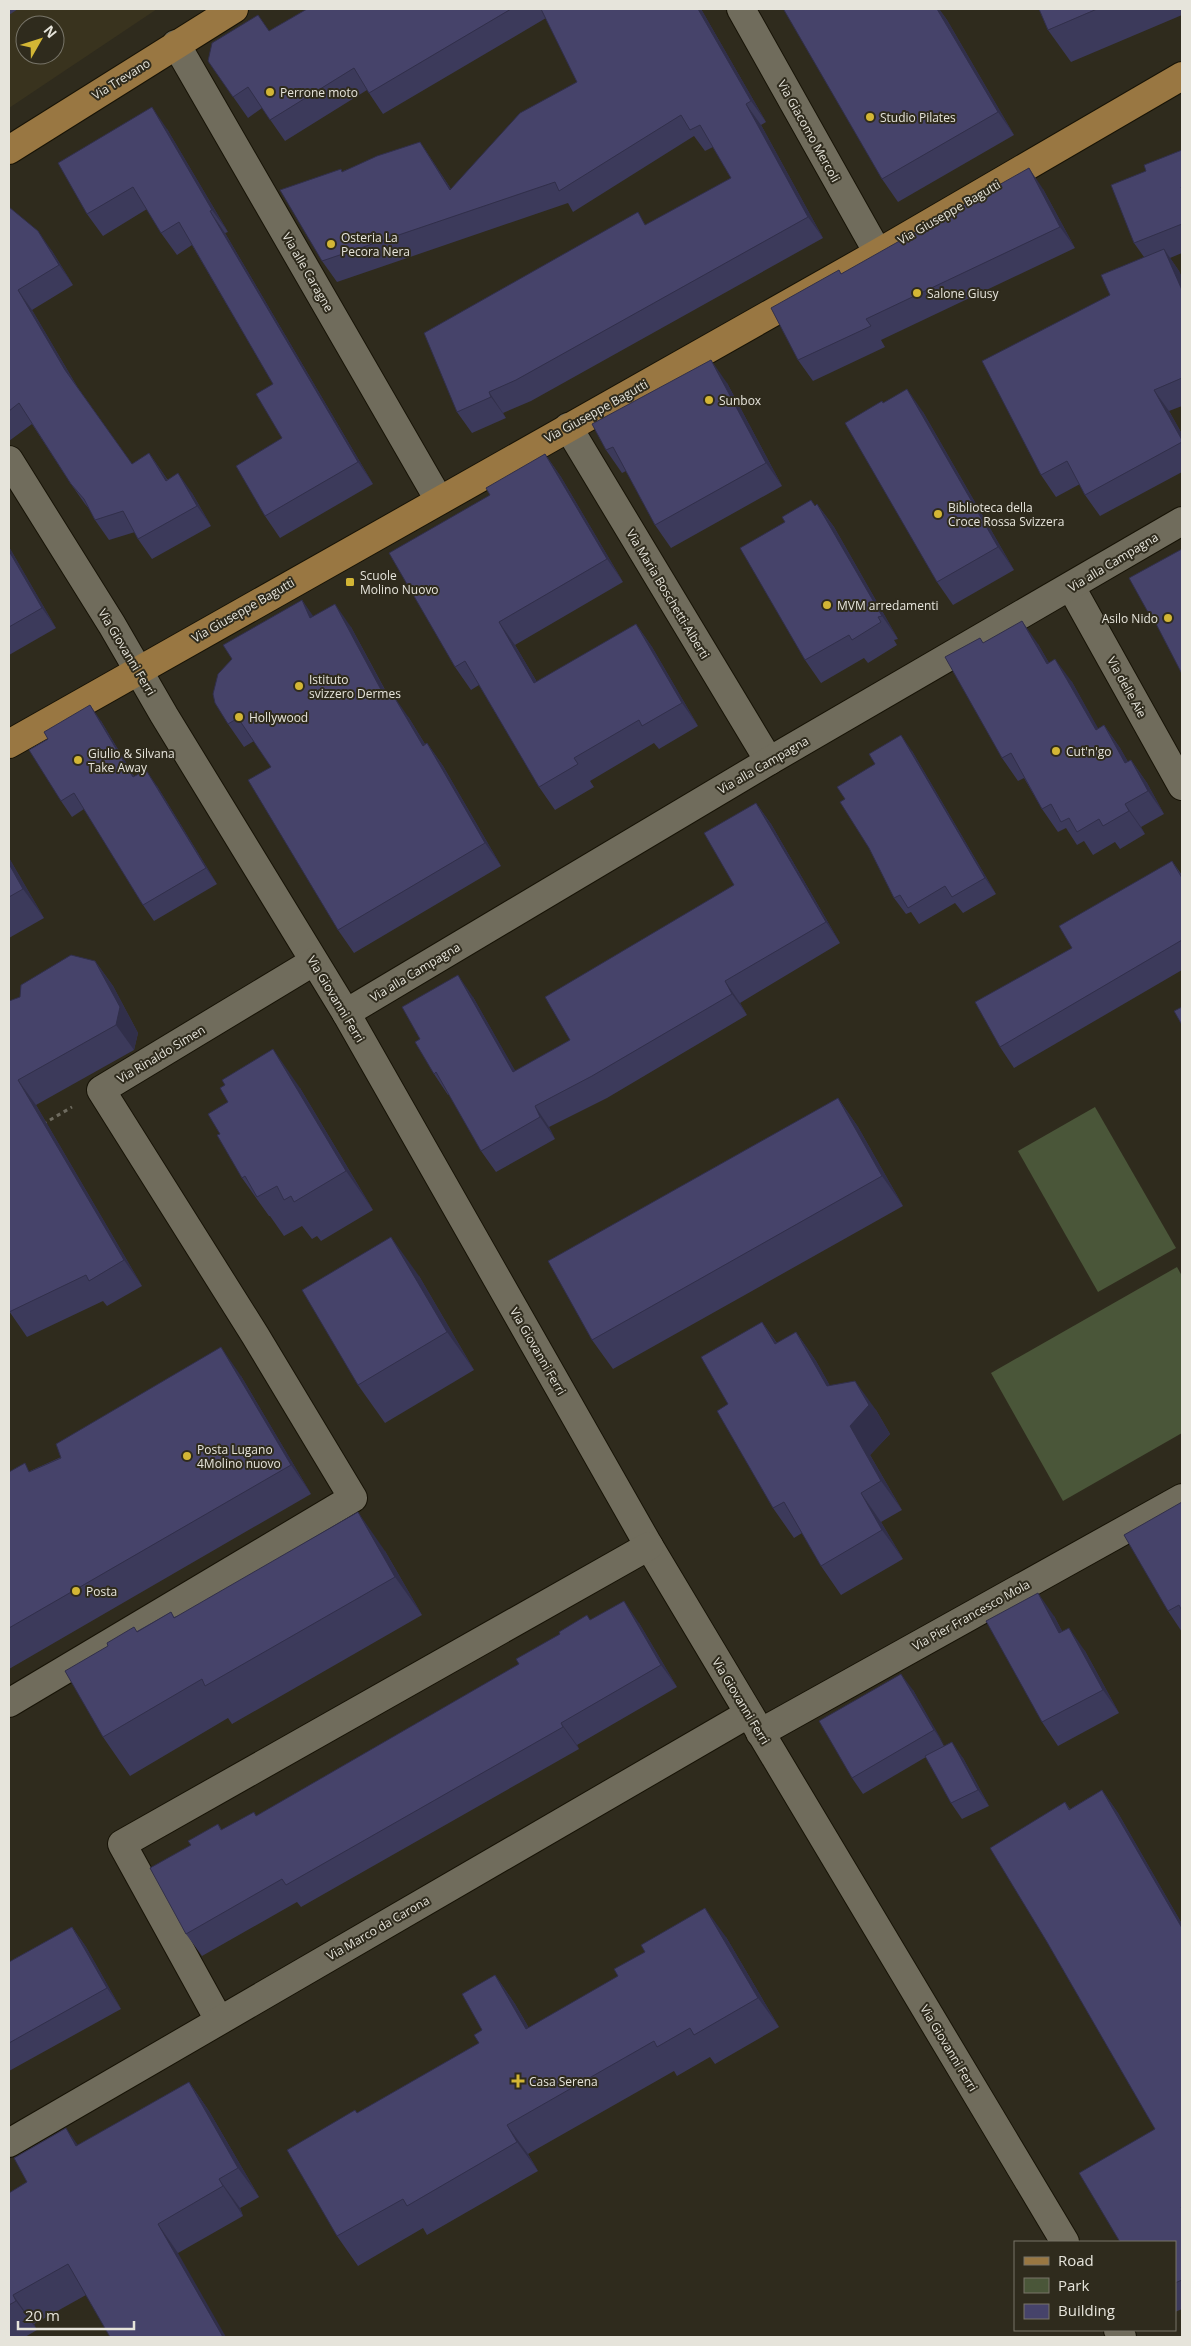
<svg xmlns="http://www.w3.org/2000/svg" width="1191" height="2346" viewBox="0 0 1191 2346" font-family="'Open Sans',sans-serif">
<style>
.built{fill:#39331e;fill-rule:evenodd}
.green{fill:#4a5639}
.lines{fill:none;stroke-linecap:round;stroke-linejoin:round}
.minor-casing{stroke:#171306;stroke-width:30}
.major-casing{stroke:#171306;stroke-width:30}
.path{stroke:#6e6b5f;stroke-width:3;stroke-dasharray:4 4;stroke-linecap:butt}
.minor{stroke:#706c5c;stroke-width:28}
.major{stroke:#997742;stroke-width:28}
.wall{fill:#3c3a5b}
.shaded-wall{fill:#312f4a}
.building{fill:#46436a;stroke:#312f4a}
.poi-dot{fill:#d3b635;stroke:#2f2b1d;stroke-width:2}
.labels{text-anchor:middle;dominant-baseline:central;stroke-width:4;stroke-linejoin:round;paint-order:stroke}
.street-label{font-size:12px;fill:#e6e4db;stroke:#2f2b1d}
.poi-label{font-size:12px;fill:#e6e4db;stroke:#2f2b1d;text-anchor:start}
</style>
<rect width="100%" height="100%" fill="#2f2b1d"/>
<path class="built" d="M9,9H157L9,108ZM25,25H55V55H25Z"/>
<g class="green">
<polygon points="1095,1107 1176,1248 1098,1292 1018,1151"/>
<polygon points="1177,1267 1182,1276 1182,1433 1063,1501 991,1373"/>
</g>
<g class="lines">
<defs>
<g id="minor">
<polyline points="741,9 878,253"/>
<polyline points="176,44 439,500"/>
<polyline points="568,427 769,761"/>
<polyline points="9,460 112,625 164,715 346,1013 649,1546 1065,2242"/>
<polyline points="1071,587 1182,786"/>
<polyline points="346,1013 769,761 1182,521"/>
<polyline points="9,1703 353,1498 255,1335 101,1090 313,962"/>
<polyline points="760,1733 1182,1498"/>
<polyline points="219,2020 122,1844 649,1546"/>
<polyline points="9,2143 748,1714"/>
<polyline points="1118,2330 1122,2337"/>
</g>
<g id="major">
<polyline points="9,150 234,9"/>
<polyline points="9,744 878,253 1182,76"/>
</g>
</defs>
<use href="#minor" class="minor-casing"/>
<use href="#major" class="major-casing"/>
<polyline class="path" points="43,1124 72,1107"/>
<use href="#minor" class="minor"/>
<use href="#major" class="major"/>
</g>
<g class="wall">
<polygon points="9,9 18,9 9,15"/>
<polygon points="307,9 701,9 766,122 761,125 823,238 531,401 503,413 506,418 472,433 457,412 646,225 731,178 713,147 705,151 694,136 573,212 568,203 337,282 322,261 343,171 420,142 451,189 577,82 546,18 383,114 367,90 285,141 262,108 248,118 208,61 258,15 269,31"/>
<polygon points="785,9 939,9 947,20 1014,135 898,202 882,179"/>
<polygon points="1039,9 1182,9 1182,15 1071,62 1048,30"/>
<polygon points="167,129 228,232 225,233 373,484 280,538 265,516 282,438 273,384 192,245 177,255 161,233 147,209 103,236 87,214"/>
<polygon points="1182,150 1182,253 1170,258 1179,271 1182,278 1182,406 1169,411 1182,434 1182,472 1100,516 1085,495 1080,484 1056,497 1041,475 1110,295 1144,257 1134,243 1146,171"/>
<polygon points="1043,189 1075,248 881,340 885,347 813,381 798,360 839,270 841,274"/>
<polygon points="9,207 52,251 73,285 32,310 78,388 132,464 149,453 167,479 192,493 211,526 152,559 138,539 135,532 109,540 95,520 90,510 85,504 71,484 32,424 9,441"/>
<polygon points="727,383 782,486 671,548 655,525 626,471 622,473 606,450"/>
<polygon points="883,402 923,412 1014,570 953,605 937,582"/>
<polygon points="545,454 561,477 623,582 515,645 537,682 636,624 652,647 698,726 659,749 654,743 590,781 594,787 555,810 539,787 479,685 471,690 455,667 490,495"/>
<polygon points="817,504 834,527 898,639 894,640 897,645 868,663 864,658 821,683 805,660 815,506"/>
<polygon points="9,547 56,628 9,655"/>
<polygon points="302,600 313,617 351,627 389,697 409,718 425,744 427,743 443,766 501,866 354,953 338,930 271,767 254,741 244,747 228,724"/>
<polygon points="983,643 1038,644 1049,663 1072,682 1098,729 1104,725 1120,748 1128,762 1131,760 1147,783 1164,814 1141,827 1145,834 1120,849 1115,842 1093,855 1084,841 1077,845 1066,828 1058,832 1042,809 1024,778 1018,781 1002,758"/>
<polygon points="101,721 134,776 157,786 217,884 154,921 143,905 84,809 72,817 61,801"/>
<polygon points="912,751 996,894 963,913 955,903 919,924 911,912 906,914 894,898"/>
<polygon points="756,803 771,824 840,943 740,1003 747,1015 607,1098 549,1127 555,1139 496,1172 481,1151 449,1094 448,1095 434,1074 420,1039 473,997 515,1071 570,1040 734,885"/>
<polygon points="9,858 44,918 9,938"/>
<polygon points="1172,861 1182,875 1182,970 1014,1068 1000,1047 1072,948"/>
<polygon points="95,961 113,986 138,1033 134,1050 36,1105 142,1286 107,1306 103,1301 27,1337 9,1311 20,997"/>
<polygon points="300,1088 373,1210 321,1241 317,1236 312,1239 302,1226 284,1236 270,1216 269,1216 242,1178 220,1134"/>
<polygon points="838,1098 858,1127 903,1206 613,1369 592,1340"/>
<polygon points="419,1276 474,1370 385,1423 358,1385"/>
<polygon points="762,1322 777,1343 796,1332 816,1361 830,1386 876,1410 890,1434 870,1455 902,1510 881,1522 903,1559 841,1595 821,1566 802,1533 794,1538 773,1508 728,1404"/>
<polygon points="241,1376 311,1494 9,1669 9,1472 30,1471"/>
<polygon points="1182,1502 1182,1632 1168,1611"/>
<polygon points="385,1551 422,1615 232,1724 228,1718 130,1776 103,1737 137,1631 171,1612 174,1617"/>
<polygon points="1054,1616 1062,1631 1085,1651 1119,1713 1058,1746 1042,1722"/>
<polygon points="590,1619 639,1623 677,1687 577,1745 579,1749 301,1907 297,1902 202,1956 186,1934 191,1845 218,1824 222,1830 256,1816 519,1664"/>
<polygon points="913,1690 944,1746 963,1758 989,1806 962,1819 951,1803 926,1757 863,1794 852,1778"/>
<polygon points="1102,1790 1118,1813 1182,1924 1182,2309 1175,2312 1175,2242 1155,2129 1047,1942 1065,1802 1070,1809"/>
<polygon points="72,1927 86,1947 121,2009 9,2071 9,1962"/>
<polygon points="726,1937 779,2027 715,2064 710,2057 677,2076 674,2071 528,2154 538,2171 427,2235 423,2228 358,2266 337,2236 357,2113 479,2043 495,1975 515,2004 529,2028"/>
<polygon points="189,2082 209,2111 259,2197 240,2208 243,2216 178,2253 86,2295 34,2324 37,2330 25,2337 9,2337 9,2193 27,2182 78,2145"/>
</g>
<g class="shaded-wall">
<polygon points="698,9 701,9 766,122 751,101"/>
<polygon points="937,9 939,9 947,20 1014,135 998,112"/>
<polygon points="746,104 761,125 823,238 808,217"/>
<polygon points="152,107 167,129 228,232 212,210"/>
<polygon points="420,142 434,163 465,211 450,190"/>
<polygon points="1029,168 1043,189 1075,248 1060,227"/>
<polygon points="210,211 225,233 373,484 358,462"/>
<polygon points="38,231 52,251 73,285 59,265"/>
<polygon points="1164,249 1179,271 1182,278 1182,291"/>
<polygon points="18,290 32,310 79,390 65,370"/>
<polygon points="711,360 727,383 782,486 766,463"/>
<polygon points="907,389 923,412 1014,570 998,547"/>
<polygon points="1154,390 1169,411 1182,434 1182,440"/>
<polygon points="489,392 503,413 506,418 491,397"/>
<polygon points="149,453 163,473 179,501 166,481"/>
<polygon points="545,454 561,477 623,582 607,559"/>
<polygon points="178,473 192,493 211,526 197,506"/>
<polygon points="817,504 834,527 898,639 882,616"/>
<polygon points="9,547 56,628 42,608 9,551"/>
<polygon points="302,600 318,623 310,618"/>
<polygon points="335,604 351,627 402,722 386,699"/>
<polygon points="1022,621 1038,644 1063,687 1047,664"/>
<polygon points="499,622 515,645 551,706 534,683"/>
<polygon points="636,624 652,647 698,726 682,703"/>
<polygon points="1055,659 1072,682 1112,753 1096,730"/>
<polygon points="393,695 409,718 440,769 423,746"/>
<polygon points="90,705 101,721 144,793 133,777"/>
<polygon points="1104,725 1120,748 1142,786 1125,763"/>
<polygon points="901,735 912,751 996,894 985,878"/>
<polygon points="427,743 443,766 501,866 485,843"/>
<polygon points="1131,760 1147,783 1164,814 1148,791"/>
<polygon points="146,770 157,786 217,884 206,868"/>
<polygon points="756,803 771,824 840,943 826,922"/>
<polygon points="1125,804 1141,827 1145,834 1129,811"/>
<polygon points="9,858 44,918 23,889 9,864"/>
<polygon points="95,961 113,986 138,1033 134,1050 116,1025"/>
<polygon points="458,975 473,997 528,1093 513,1072"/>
<polygon points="725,981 740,1003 747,1015 732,994"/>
<polygon points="273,1049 300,1088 373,1210 346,1171"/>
<polygon points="18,1080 36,1105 142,1286 124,1260"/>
<polygon points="838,1098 858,1127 903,1206 882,1176"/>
<polygon points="535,1106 549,1127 555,1139 540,1117"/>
<polygon points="391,1237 419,1276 474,1370 447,1332"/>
<polygon points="762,1322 782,1351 775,1344"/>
<polygon points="796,1332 816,1361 847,1416 827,1386"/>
<polygon points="221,1347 241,1376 311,1494 291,1465"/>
<polygon points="855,1381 876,1410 890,1434 870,1455 902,1510 881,1481 850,1426"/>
<polygon points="861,1493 881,1522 903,1559 882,1530"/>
<polygon points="358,1512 385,1551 422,1615 395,1577"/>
<polygon points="1038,1593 1054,1616 1075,1656 1059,1633"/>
<polygon points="624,1601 639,1623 677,1687 661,1665"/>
<polygon points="1069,1628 1085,1651 1119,1713 1103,1690"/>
<polygon points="901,1674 913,1690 945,1746 934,1730"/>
<polygon points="561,1723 577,1745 579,1749 563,1727"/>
<polygon points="952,1742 963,1758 989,1806 978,1790"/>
<polygon points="1102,1790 1118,1813 1182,1924 1182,1928"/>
<polygon points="705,1908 726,1937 779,2027 758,1998"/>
<polygon points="72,1927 86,1947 121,2009 107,1988"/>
<polygon points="495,1975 515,2004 546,2058 526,2029"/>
<polygon points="189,2082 209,2111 259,2197 238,2168"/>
<polygon points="507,2125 528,2154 538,2171 517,2142"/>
<polygon points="66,2128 86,2157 76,2146"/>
<polygon points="219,2179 240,2208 243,2216 223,2186"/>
<polygon points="158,2224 178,2253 226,2337 223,2337"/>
<polygon points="13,2295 34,2324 37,2330 16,2301"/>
</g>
<g class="building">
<polygon points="307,9 511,9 369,93 354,68 270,120 248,87 233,97 208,61 212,43 258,15 269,31"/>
<polygon points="541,9 698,9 751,101 746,104 808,217 516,380 489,392 491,397 457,412 424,333 638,212 645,225 731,178 700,125 690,130 681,115 559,191 555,182 322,261 280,190 341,169 342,172 377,156 420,142 450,190 520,113 577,82"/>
<polygon points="785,9 937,9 998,112 882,179 784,10"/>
<polygon points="1039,9 1097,9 1048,30"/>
<polygon points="152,107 212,210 210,211 358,462 265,516 236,466 282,438 256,394 273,384 179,222 161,233 133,187 87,214 58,163"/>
<polygon points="1182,150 1182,186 1181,187 1182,190 1182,224 1134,243 1111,185 1146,171 1144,165"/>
<polygon points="1029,168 1060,227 866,319 871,326 798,360 771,308 839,270 841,274"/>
<polygon points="9,207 38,231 59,265 18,290 65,370 132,464 149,453 166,481 178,473 197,506 138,539 123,511 95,520 84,499 71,484 19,403 9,411"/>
<polygon points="1164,249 1182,290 1182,378 1154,390 1182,440 1182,442 1085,495 1067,461 1041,475 982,361 1110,295 1101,275"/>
<polygon points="711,360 766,463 655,525 613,447 606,450 592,424"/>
<polygon points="907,389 998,547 937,582 845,423 882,401 883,403"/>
<polygon points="545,454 607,559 499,622 534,683 636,624 682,703 642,726 639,720 574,758 578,764 539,787 465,661 455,667 389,553 490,495 486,488"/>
<polygon points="811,500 815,506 817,504 882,616 878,617 881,622 852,640 849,635 805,660 740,548 785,522 782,517"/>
<polygon points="1182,549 1182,674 1151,614 1149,614 1129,578"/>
<polygon points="9,551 42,608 9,627"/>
<polygon points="302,600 310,618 335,604 386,699 393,695 423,746 427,743 485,843 338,930 248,780 271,767 238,718 228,724 215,703 213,694 218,674 232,659 223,645"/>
<polygon points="1022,621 1047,664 1055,659 1096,730 1104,725 1125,763 1131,760 1148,791 1125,804 1129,811 1103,826 1099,819 1077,832 1069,818 1061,822 1051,804 1042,809 1011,753 1002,758 945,657 980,638 983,643"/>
<polygon points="90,705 133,777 146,770 206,868 143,905 74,793 61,801 29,750 48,739 44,732"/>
<polygon points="901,735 985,878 952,897 945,886 908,908 900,895 894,898 869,848 840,802 845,799 837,787 875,764 869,754"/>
<polygon points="756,803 826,922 725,981 732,994 592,1076 535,1106 540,1117 481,1151 436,1072 434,1074 415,1042 420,1039 402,1007 458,975 513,1072 570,1040 545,997 734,885 704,833"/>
<polygon points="1172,861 1182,878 1182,940 1000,1047 975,1002 1072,948 1059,926"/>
<polygon points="9,864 23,889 9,897"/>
<polygon points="71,955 95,961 120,1007 116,1025 18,1080 124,1260 89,1281 86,1275 9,1312 9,1001 20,997 21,985"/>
<polygon points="1182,1007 1182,1025 1174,1011"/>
<polygon points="273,1049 346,1171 294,1202 291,1196 284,1200 277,1186 257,1197 245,1176 242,1178 217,1135 220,1134 208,1114 228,1102 220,1088 225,1085 222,1080"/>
<polygon points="838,1098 882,1176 592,1340 548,1261"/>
<polygon points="391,1237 447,1332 358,1385 302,1290"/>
<polygon points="762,1322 775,1344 796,1332 827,1386 855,1381 869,1405 850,1426 881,1481 861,1493 882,1530 821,1566 784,1502 773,1508 717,1411 728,1404 701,1357"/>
<polygon points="221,1347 291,1465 9,1628 9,1472 25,1463 29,1472 61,1458 56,1444"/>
<polygon points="1182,1502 1182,1611 1179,1605 1168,1611 1124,1535"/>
<polygon points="358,1512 395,1577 205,1686 202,1679 103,1737 65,1671 108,1646 107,1643 134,1627 137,1632 171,1612 174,1618"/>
<polygon points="1038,1593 1059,1633 1069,1628 1103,1690 1042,1722 986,1621"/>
<polygon points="624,1601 661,1665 561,1723 563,1727 286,1885 282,1879 186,1934 150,1868 191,1845 188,1841 218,1824 221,1830 254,1812 256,1816 519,1664 516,1659 560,1634 559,1632 587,1615 590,1620"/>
<polygon points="901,1674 934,1730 852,1778 819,1721"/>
<polygon points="952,1742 978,1790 951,1803 925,1756"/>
<polygon points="1102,1790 1182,1928 1182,2207 1181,2207 1182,2209 1182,2280 1175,2283 1175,2242 1120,2242 1079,2173 1155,2129 1047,1942 990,1848 1065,1802 1069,1810"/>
<polygon points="705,1908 758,1998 694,2035 690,2028 657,2047 654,2041 507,2125 517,2142 407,2206 403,2199 337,2236 287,2150 355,2110 357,2113 479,2043 474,2035 482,2030 462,1994 495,1975 526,2029 618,1976 614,1969 645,1952 641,1945"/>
<polygon points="72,1927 107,1988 9,2043 9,1962"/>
<polygon points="189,2082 238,2168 219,2179 223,2186 158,2224 223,2337 110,2337 68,2264 13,2295 16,2301 9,2305 9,2193 27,2182 14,2158 66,2128 76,2146"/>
</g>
<g class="poi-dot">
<circle cx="270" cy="92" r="5"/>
<circle cx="870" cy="117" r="5"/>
<circle cx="331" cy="244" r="5"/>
<circle cx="917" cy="293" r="5"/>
<circle cx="709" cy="400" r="5"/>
<circle cx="938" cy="514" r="5"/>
<rect x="345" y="577" width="10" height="10" rx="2.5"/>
<circle cx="827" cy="605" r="5"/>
<circle cx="1168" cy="618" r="5"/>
<circle cx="299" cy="686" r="5"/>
<circle cx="239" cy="717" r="5"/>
<circle cx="1056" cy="751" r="5"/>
<circle cx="78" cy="760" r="5"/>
<circle cx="187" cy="1456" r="5"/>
<circle cx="76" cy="1591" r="5"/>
<path d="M515.5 2073.5h5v5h5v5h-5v5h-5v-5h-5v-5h5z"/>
</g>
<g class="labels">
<g class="street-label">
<text transform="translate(121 79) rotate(-32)">Via Trevano</text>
<text transform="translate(809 131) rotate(61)">Via Giacomo Mercoli</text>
<text transform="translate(949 212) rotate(-30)">Via Giuseppe Bagutti</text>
<text transform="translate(308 272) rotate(60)">Via alle Caragne</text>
<text transform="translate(596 411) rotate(-29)">Via Giuseppe Bagutti</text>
<text transform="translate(1113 562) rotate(-31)">Via alla Campagna</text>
<text transform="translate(668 594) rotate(59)">Via Maria Boschetti-Alberti</text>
<text transform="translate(243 610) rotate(-30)">Via Giuseppe Bagutti</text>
<text transform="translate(127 652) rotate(59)">Via Giovanni Ferri</text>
<text transform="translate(1127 687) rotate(61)">Via delle Aie</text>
<text transform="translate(763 765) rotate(-30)">Via alla Campagna</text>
<text transform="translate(415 972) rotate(-31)">Via alla Campagna</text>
<text transform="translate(336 999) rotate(59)">Via Giovanni Ferri</text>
<text transform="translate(161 1054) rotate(-31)">Via Rinaldo Simen</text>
<text transform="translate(538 1351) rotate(60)">Via Giovanni Ferri</text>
<text transform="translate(971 1615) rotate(-29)">Via Pier Francesco Mola</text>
<text transform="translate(741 1701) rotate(59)">Via Giovanni Ferri</text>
<text transform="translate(378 1928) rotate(-30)">Via Marco da Carona</text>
<text transform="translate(949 2048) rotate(59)">Via Giovanni Ferri</text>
</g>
<g class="poi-label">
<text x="280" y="92">Perrone moto</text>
<text x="880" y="117">Studio Pilates</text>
<text x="341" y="237">Osteria La<tspan x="341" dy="14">Pecora Nera</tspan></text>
<text x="927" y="293">Salone Giusy</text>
<text x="719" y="400">Sunbox</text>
<text x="948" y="507">Biblioteca della<tspan x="948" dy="14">Croce Rossa Svizzera</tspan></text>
<text x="360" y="575">Scuole<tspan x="360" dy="14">Molino Nuovo</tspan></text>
<text x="837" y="605">MVM arredamenti</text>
<text x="1158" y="618" text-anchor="end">Asilo Nido</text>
<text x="309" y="679">Istituto<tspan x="309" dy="14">svizzero Dermes</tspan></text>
<text x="249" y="717">Hollywood</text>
<text x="1066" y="751">Cut'n'go</text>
<text x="88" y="753">Giulio &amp; Silvana<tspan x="88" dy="14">Take Away</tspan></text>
<text x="197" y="1449">Posta Lugano<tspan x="197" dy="14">4Molino nuovo</tspan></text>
<text x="86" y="1591">Posta</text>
<text x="529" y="2081">Casa Serena</text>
</g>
</g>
<rect width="1191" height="2346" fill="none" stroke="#e6e4db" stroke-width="20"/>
<rect x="1014" y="2241" width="162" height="90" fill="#2f2b1d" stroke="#787569"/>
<rect x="1024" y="2257" width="25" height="8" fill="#997742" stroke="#787569"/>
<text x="1058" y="2266" font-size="15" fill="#e6e4db">Road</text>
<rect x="1024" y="2278" width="25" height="15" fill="#4a5639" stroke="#787569"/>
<text x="1058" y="2291" font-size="15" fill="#e6e4db">Park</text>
<rect x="1024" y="2304" width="25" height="15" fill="#46436a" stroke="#787569"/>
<text x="1058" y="2316" font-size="15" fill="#e6e4db">Building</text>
<g transform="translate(40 40) rotate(51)"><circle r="24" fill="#2f2b1d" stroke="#787569"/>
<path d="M0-4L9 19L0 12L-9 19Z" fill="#d3b635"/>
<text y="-8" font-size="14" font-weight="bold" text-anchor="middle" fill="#e6e4db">N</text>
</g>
<path d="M18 2321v8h116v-8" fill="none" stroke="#e6e4db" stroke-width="2.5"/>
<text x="25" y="2321" font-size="15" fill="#e6e4db" stroke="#2f2b1d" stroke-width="4" paint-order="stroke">20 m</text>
</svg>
